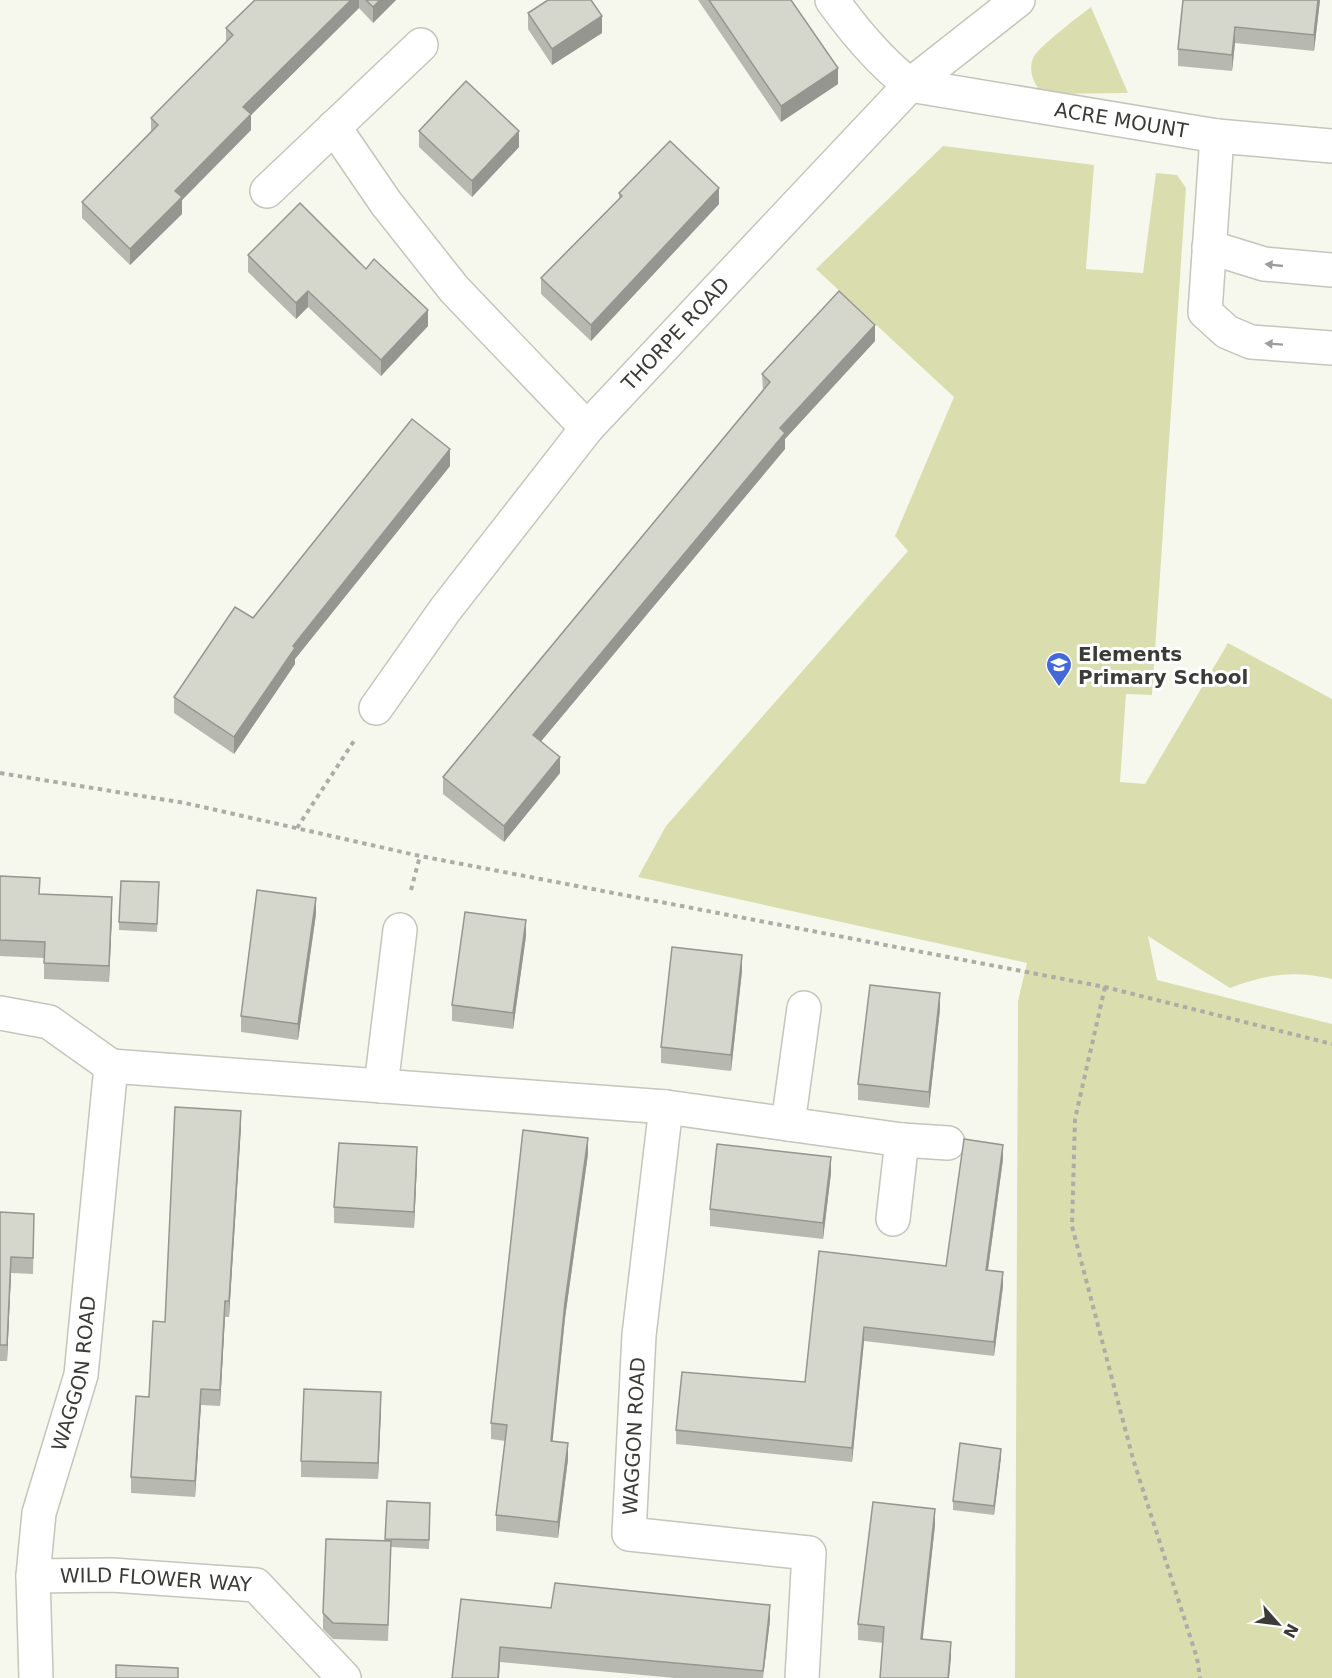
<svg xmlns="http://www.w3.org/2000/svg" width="1332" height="1678" viewBox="0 0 1332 1678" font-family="'DejaVu Sans',sans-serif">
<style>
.green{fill:#dadeaf}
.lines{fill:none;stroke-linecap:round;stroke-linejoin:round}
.minor-casing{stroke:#c4c5bb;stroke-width:36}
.path{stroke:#acada5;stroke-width:4;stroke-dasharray:4.5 4.5;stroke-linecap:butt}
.minor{stroke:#fff;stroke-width:33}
.wall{fill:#b7b8af}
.shaded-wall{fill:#95968f}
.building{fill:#d5d6cc;stroke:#95968f;stroke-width:1.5}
.oneway{fill:#9d9d9b}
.labels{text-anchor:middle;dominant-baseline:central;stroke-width:6;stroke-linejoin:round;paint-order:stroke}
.street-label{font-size:20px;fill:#3b3b37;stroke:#fff}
.poi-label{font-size:20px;font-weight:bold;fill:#3b3b37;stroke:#fff;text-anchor:start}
</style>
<rect width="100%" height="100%" fill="#f7f8ed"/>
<g class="green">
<path d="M1091,7L1128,93L1043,94C1034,85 1027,70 1034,56C1040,46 1079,16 1091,7Z"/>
<path d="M943,146L1094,165L1086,269L1143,273L1156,173L1177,175L1186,188L1152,695L1126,694L1120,782L1145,784L1228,643L1332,699V979C1295,970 1266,974 1230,988L1148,936L1157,980L1332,1024V1678H1015L1018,1001L1027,963L638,877L666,826L908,551L895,536L954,397L816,269Z"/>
</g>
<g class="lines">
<defs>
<g id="minor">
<path id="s1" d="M832,0C855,32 879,61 910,85L1217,136L1332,146"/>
<polyline points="334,127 386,203 454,289 587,428"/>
<polyline points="1217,136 1205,312 1227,332 1251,342 1332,348"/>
<polyline points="267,191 421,45"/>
<polyline points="1209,247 1264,264 1332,270"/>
<path id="s2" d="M376,708L445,610L587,428L910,85L1018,0"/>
<polyline points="0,1013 49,1022 111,1066"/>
<polyline points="381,1086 400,930"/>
<polyline points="666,1107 639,1335 629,1534 809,1553 802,1678"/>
<polyline points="788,1124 804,1008"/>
<polyline points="893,1219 902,1140"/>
<path id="s3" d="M33,1576L112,1575L256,1585L344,1678"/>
<path id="s4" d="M36,1678L33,1576L39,1513L81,1375L111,1066L666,1107L902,1140L948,1143"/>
</g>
</defs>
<use href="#minor" class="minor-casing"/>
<g class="path">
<polyline points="0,773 185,803 420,856 1105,987 1332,1044"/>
<polyline points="297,828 354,741"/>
<polyline points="411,890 420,856"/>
<polyline points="1105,987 1075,1119 1072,1226 1133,1459 1197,1658 1200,1678"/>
</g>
<use href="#minor" class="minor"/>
</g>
<g class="wall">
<polygon points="255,0 396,0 373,23 359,8 251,115 251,130 182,200 182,214 130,265 82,218 82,202 151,131 151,118 226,42 226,28"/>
<polygon points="698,0 791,0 838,84 781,122"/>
<polygon points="1183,0 1320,0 1314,51 1235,43 1232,71 1178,66 1178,49"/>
<polygon points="528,13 602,33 552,65 528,29"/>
<polygon points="419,131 519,147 472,197 419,147"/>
<polygon points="619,193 719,204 591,341 541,294 541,278 619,199"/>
<polygon points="248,255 366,269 428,326 381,376 308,307 296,319 248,272"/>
<polygon points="875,341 785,439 785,449 541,741 560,773 504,842 443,794 443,777 763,391 762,374"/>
<polygon points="450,466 295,659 295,664 234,754 174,713 174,697 253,618"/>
<polygon points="0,876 40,894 112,913 109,982 44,979 44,958 0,956"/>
<polygon points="159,882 157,932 119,930 119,922"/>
<polygon points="316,914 298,1040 241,1032 241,1016"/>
<polygon points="526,936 513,1029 452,1021 452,1005"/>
<polygon points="742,971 731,1071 661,1063 661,1047"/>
<polygon points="940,1009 929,1108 858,1100 858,1084"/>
<polygon points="241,1127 229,1317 225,1317 220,1406 201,1405 195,1497 131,1493 131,1477 149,1397 165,1322"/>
<polygon points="588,1154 565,1318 552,1441 568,1459 558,1538 496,1531 496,1515 505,1441 491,1439 491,1423"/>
<polygon points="1003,1159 988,1270 1003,1286 994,1356 864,1341 852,1462 676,1444 676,1430 805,1382 819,1251 946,1266"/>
<polygon points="417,1163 414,1228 334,1223 334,1207"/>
<polygon points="831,1173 823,1239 710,1226 710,1209"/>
<polygon points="0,1212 34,1230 33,1274 11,1273 7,1361 0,1361"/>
<polygon points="381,1408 378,1479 301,1477 301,1461"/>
<polygon points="1001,1457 994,1515 953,1510 953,1501"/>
<polygon points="387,1501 430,1503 429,1549 391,1547 388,1641 333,1639 323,1629 323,1613 385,1541"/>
<polygon points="935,1525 922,1639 951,1658 883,1643 858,1640 858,1624"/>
<polygon points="551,1608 770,1620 763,1678 675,1678 500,1662 452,1678"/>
</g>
<g class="shaded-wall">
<polygon points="351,0 359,0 359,8 251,115 251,130 182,200 182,214 130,265 130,249 175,191 243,107"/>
<polygon points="380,0 396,0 373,23 373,7"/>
<polygon points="1318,0 1320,0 1314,51 1314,35"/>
<polygon points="602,16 602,33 552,65 552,49"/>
<polygon points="1235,27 1235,43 1232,71 1232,55"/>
<polygon points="838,68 838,84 781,122 781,106"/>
<polygon points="519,131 519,147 472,197 472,181"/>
<polygon points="719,188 719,204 591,341 591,325"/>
<polygon points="308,291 308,307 296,319 296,303"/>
<polygon points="428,310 428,326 381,376 381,360"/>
<polygon points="875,325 875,341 785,439 785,449 533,751 533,735 780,428"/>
<polygon points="450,449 450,466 295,659 295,664 234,754 234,737 293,646"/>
<polygon points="560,757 560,773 504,842 504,826"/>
<polygon points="112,897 112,913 109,982 109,966"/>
<polygon points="316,898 316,914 298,1040 298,1024"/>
<polygon points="526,920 526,936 513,1029 513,1013"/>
<polygon points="742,955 742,971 731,1071 731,1055"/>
<polygon points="940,993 940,1009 929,1108 929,1092"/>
<polygon points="241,1111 241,1127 229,1317 229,1301"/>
<polygon points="588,1138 588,1154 565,1318 551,1457 551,1441 565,1302"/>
<polygon points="1003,1145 1003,1159 986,1284 986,1270"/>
<polygon points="417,1147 417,1163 414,1228 414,1212"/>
<polygon points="831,1157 831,1173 823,1239 823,1223"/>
<polygon points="11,1257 11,1273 7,1361 7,1345"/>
<polygon points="1003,1272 1003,1286 994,1356 994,1342"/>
<polygon points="225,1301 225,1317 220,1406 220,1390"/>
<polygon points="864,1327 864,1341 852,1462 852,1448"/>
<polygon points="201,1389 201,1405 195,1497 195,1481"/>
<polygon points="381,1392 381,1408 378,1479 378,1463"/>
<polygon points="568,1443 568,1459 558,1538 558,1522"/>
<polygon points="1001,1449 1001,1457 994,1515 994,1506"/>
<polygon points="935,1509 935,1525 921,1655 921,1639"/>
<polygon points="770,1605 770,1620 763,1678"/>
<polygon points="951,1642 951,1658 949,1678 948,1678"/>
<polygon points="500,1647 500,1662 499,1678 498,1678"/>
</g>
<g class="building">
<polygon points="255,0 351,0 243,107 251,114 175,191 182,197 130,249 82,202 158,125 151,118 233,35 226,28"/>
<polygon points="366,0 380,0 373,7"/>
<polygon points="548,0 591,0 602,16 552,49 528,13"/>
<polygon points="709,0 791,0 838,68 781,106"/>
<polygon points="1183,0 1318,0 1314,35 1235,27 1232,55 1178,49"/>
<polygon points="466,81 519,131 472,181 419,131"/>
<polygon points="670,141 719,188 591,325 541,278 622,196 619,193"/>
<polygon points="300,203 366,269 374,259 428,310 381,360 308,291 296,303 248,255"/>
<polygon points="839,291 875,325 780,428 785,433 533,735 560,757 504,826 443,777 770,382 762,374"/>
<polygon points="412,419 450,449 293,646 295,648 234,737 174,697 235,607 253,618"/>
<polygon points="0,876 40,878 39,894 112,897 109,966 44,963 45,942 0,940"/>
<polygon points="121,881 159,882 157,924 119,922"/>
<polygon points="257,890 316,898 298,1024 241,1016"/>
<polygon points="465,912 526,920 513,1013 452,1005"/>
<polygon points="672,947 742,955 731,1055 661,1047"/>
<polygon points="870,985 940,993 929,1092 858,1084"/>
<polygon points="175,1107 241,1111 229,1301 225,1301 220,1390 201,1389 195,1481 131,1477 136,1396 149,1397 153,1321 165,1322"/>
<polygon points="523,1130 588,1138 565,1302 551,1441 568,1443 558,1522 496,1515 507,1425 491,1423"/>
<polygon points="964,1139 1003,1145 986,1270 1003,1272 994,1342 864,1327 852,1448 676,1430 682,1372 805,1382 819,1251 946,1266"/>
<polygon points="339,1143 417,1147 414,1212 334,1207"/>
<polygon points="717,1144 831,1157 823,1223 710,1209"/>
<polygon points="0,1212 34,1214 33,1258 11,1257 7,1345 0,1345"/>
<polygon points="304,1389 381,1392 378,1463 301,1461"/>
<polygon points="960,1443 1001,1449 994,1506 953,1501"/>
<polygon points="387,1501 430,1503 429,1540 385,1539"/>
<polygon points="873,1502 935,1509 921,1639 951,1642 948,1678 880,1678 884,1627 858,1624"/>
<polygon points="326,1539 391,1541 388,1625 333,1623 323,1613"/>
<polygon points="555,1583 770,1605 763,1671 500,1647 498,1678 452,1678 461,1599 551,1608"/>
<polygon points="116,1665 178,1668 178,1678 116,1678"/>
</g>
<defs><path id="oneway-solid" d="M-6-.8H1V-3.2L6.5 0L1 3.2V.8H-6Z" transform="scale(1.5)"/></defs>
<g class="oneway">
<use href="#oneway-solid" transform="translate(1274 265) rotate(-174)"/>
<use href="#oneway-solid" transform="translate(1274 344) rotate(-176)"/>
</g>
<defs>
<symbol id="school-pin" viewBox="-11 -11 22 30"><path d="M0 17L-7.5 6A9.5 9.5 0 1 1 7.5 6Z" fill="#4268da" stroke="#fff"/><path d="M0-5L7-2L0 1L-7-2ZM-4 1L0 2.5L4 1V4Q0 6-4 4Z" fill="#fff"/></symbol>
</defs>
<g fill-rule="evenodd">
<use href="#school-pin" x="1044" y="650" width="30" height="40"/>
</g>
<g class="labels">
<g class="street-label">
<text stroke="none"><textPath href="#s1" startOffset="330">ACRE MOUNT</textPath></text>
<text stroke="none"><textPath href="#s2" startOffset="480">THORPE ROAD</textPath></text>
<text stroke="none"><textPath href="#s4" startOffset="310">WAGGON ROAD</textPath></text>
<text transform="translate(634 1436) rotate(-87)">WAGGON ROAD</text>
<text stroke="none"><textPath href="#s3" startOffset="123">WILD FLOWER WAY</textPath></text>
</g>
<g class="poi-label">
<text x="1078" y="654">Elements<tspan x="1078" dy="23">Primary School</tspan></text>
</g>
</g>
<g transform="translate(1278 1624) rotate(118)" stroke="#ffffff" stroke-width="4.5" paint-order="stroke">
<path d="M0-4.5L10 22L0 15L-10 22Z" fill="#3b3b37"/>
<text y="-9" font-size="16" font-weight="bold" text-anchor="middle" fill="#3b3b37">N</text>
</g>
</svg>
